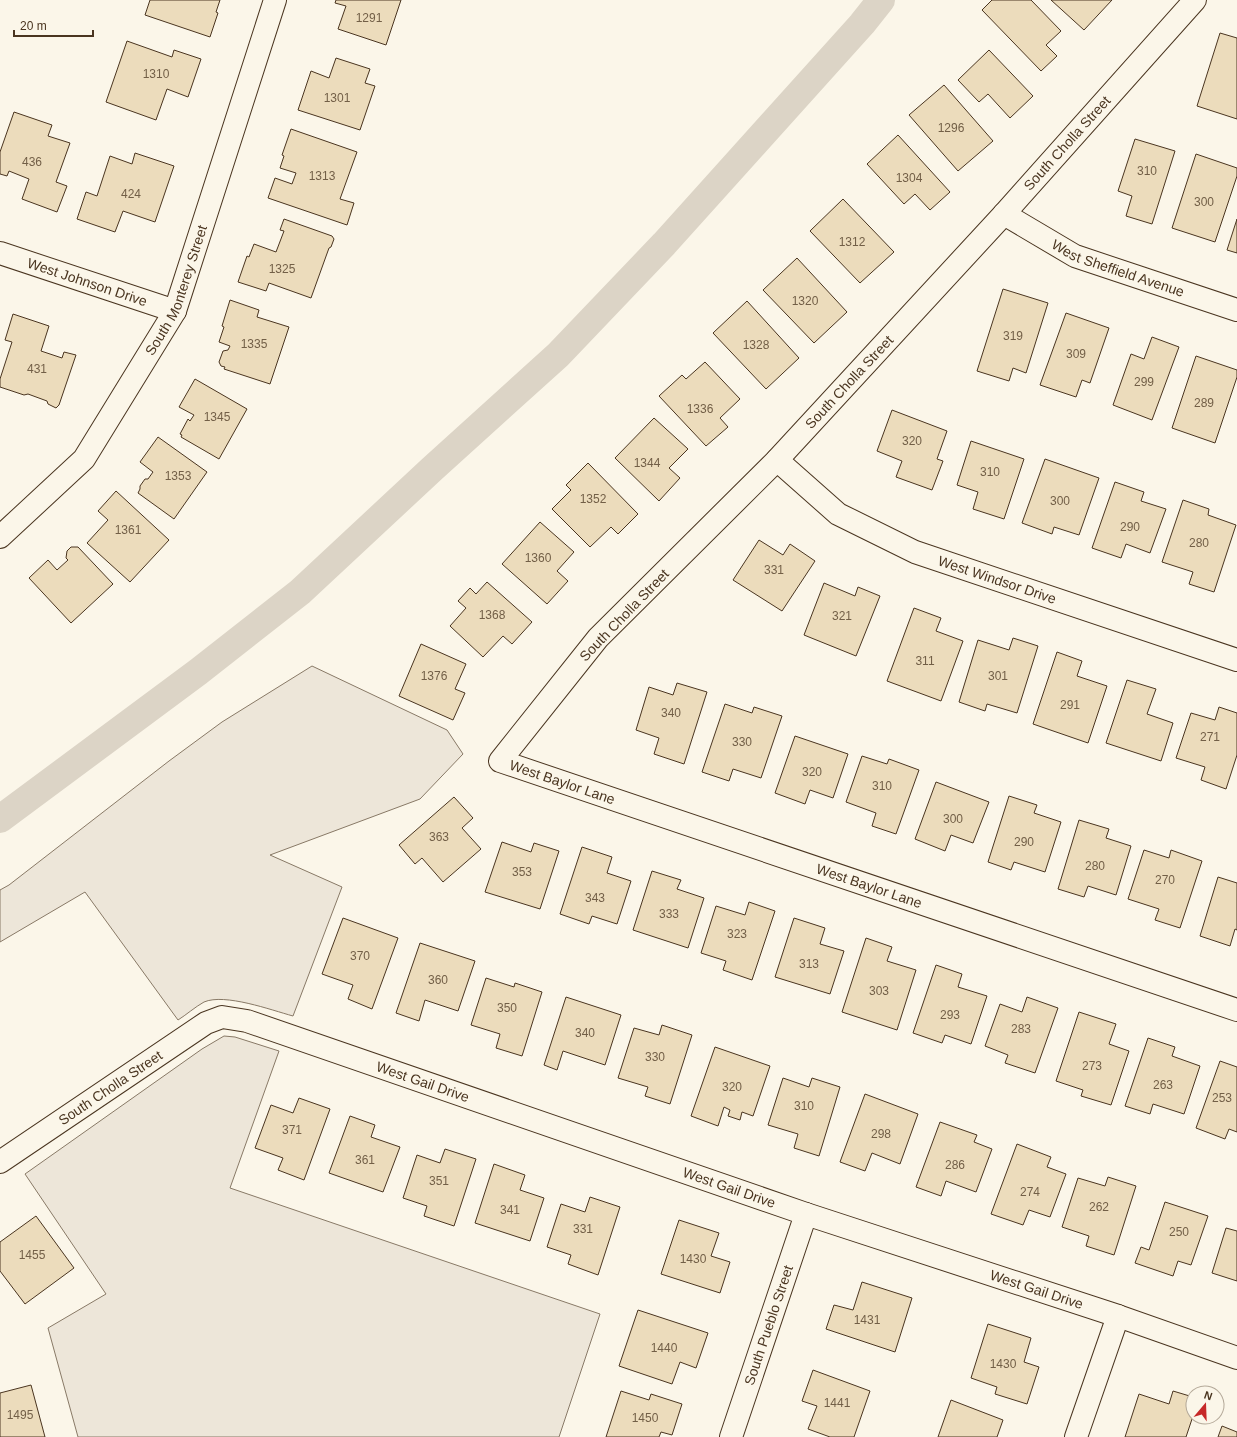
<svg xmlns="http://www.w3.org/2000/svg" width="1237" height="1437" viewBox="0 0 1237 1437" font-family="Arial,sans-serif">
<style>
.green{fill:#ede6d9;stroke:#887966}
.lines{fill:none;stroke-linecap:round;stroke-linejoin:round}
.canal{stroke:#dcd4c6;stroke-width:28}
.building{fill:#ecdcbc;stroke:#4a3520}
.minor-casing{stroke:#4a3520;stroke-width:24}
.minor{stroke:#fbf6e9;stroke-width:22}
.labels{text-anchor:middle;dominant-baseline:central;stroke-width:3;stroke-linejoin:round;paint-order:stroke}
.number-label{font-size:12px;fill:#725f47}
.street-label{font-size:14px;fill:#4a3520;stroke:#fbf6e9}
</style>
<rect width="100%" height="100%" fill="#fbf6e9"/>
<g class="green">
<path d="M312,666L447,730L463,754L420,799L270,855L342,887L293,1016C271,1010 225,993 204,1002C195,1007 186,1015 178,1020L85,892L0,942V890L9,885L169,761L222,722Z"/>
<polygon points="224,1036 235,1037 279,1051 230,1188 600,1314 559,1437 78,1437 48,1328 106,1294 25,1174 202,1049"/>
</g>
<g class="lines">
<polyline class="canal" points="0,819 198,672 300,592 432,469 558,355 664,244 862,24 881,0"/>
</g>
<g class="building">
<polygon points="150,0 220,0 216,12 218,13 210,37 145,15"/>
<polygon points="336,0 401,0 386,45 338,29 346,6 335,3"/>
<polygon points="992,0 1031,0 1061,31 1046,45 1057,56 1041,71 982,10"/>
<polygon points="1051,0 1112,0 1084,30"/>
<polygon points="1220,33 1237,38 1237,119 1197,106"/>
<polygon points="127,41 172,57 174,50 201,59 188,97 167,89 156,120 106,102"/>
<polygon points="989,50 1033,96 1010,118 988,94 979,102 958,80"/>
<polygon points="336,58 370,69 365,83 375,86 360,130 298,110 311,71 329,78"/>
<polygon points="944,85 993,141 958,171 909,115"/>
<polygon points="14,112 52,125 48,136 70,143 56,182 67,186 57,212 22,199 29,179 9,171 7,176 0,174 0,152"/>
<polygon points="291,129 357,152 340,199 354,203 347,225 268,198 275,178 292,184 296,173 280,168 284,156 282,155"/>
<polygon points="898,135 950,192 930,210 915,194 904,204 867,164"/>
<polygon points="1135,139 1175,151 1152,224 1126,216 1132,196 1118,191"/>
<polygon points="135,153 174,166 155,222 123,211 115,232 77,219 86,192 97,196 110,156 132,164"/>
<polygon points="1196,154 1237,168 1237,176 1215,242 1172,228"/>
<polygon points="843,199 894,252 860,283 810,231"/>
<polygon points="284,219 332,236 334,239 331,247 329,248 311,298 269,283 266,291 238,282 247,256 249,257 254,244 276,252 284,231 280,230"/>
<polygon points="1237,219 1237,253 1227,250"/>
<polygon points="797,258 847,312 814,343 763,290"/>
<polygon points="1003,289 1048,303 1026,373 1013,368 1009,381 977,371"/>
<polygon points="230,300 259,310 257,317 289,327 270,384 224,369 225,367 221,366 219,362 223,351 228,350 230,346 219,342 224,327 222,326"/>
<polygon points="747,301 799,358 766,389 713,333"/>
<polygon points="1066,313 1109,328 1090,383 1082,380 1076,397 1040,385"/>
<polygon points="13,314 49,326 41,351 62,358 64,352 76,355 59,405 56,408 48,404 47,401 28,394 24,395 0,387 0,379 12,342 5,340"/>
<polygon points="1152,337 1179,347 1152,420 1113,405 1131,354 1144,359"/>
<polygon points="1196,356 1237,370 1237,377 1215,443 1172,428"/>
<polygon points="705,362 740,399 720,418 728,427 706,446 659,396 682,375 686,379"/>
<polygon points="195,379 247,409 219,459 181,437 182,435 180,434 188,419 190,421 194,415 179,407"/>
<polygon points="892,410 947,431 937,459 943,461 932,490 896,477 902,461 877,451"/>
<polygon points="654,418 688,449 669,468 680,478 659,501 615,458"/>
<polygon points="158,437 207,472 174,519 138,493 140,489 140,486 145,479 148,479 153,472 140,462"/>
<polygon points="971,441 1024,459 1004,519 973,509 978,492 957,485"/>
<polygon points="1045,459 1099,478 1079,535 1054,527 1052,534 1022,523"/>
<polygon points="588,463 638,514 618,534 611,527 590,547 552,509 571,490 566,485"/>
<polygon points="1115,482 1144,492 1141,501 1166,509 1150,553 1126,544 1121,558 1092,548"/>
<polygon points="116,491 169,540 130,582 87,543 108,520 98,511"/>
<polygon points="1183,500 1209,509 1208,515 1236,525 1214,592 1189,584 1193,572 1162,562"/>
<polygon points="540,522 574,552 557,571 568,581 547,604 502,564"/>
<polygon points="759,540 783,555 790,544 815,561 782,611 733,580"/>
<polygon points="71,547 78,547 113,584 71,623 29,578 48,560 57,570 68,560 66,558 67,551"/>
<polygon points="487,582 532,622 512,644 503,636 483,657 450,626 466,608 458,601 470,588 476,594"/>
<polygon points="824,583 855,596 858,587 880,596 856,656 804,635"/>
<polygon points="914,608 941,618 936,631 963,641 941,701 887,681"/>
<polygon points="1013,638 1038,646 1017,713 987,704 985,711 959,702 978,640 1009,650"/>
<polygon points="421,644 466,664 455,689 465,693 453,720 399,696"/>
<polygon points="1057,652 1082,661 1077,676 1107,686 1088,743 1033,724"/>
<polygon points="1127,680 1156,689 1147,714 1173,723 1161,761 1106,743"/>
<polygon points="677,683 707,692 684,764 654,754 659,738 636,730 649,687 673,695"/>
<polygon points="725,704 752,713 754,707 782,716 761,778 733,769 729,781 702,772"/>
<polygon points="1219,707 1237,713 1237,755 1226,789 1201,780 1205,767 1176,758 1191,713 1215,720"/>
<polygon points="795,736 848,754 833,798 810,790 805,804 775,793"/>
<polygon points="862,756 887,764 889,759 919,770 896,834 872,826 876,813 846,802"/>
<polygon points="936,782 989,802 973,843 951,835 945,851 915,839"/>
<polygon points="1009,796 1037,805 1034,813 1061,822 1045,872 1014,862 1011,870 988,862"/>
<polygon points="454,797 473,818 462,828 481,849 443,882 422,858 415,864 399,845"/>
<polygon points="1079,820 1109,829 1106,838 1131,846 1116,895 1088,886 1084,897 1058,889"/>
<polygon points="502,842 531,852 534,843 559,851 540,909 485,892"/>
<polygon points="582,847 612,857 607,873 631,881 617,924 592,916 589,924 560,914"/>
<polygon points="1144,850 1169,858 1171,850 1202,861 1180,928 1155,920 1159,909 1128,899"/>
<polygon points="652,871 681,880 677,889 704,898 688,948 633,930"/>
<polygon points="1218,877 1237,883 1237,930 1235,929 1230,946 1200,936"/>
<polygon points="749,902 775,911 752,980 723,970 726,961 701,953 716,906 745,915"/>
<polygon points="343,918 398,938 372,1009 348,999 353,985 322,974"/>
<polygon points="794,918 825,928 820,944 844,951 830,994 775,977"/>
<polygon points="866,938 892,947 887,961 916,970 897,1030 842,1012"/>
<polygon points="420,943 475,961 458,1011 425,1000 419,1021 396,1013"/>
<polygon points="936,965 962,974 958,987 987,996 971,1044 945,1035 942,1043 913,1033"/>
<polygon points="486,978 514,987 515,983 542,992 522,1056 496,1048 500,1034 471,1025"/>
<polygon points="566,997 621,1015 605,1065 563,1051 557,1070 544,1065"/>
<polygon points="1027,997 1058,1008 1035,1073 1005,1063 1008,1055 985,1046 1000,1004 1022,1012"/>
<polygon points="1079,1012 1116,1024 1109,1044 1129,1051 1111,1105 1081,1096 1083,1090 1056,1081"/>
<polygon points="662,1025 692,1035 670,1104 645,1096 648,1087 618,1078 634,1028 659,1035"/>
<polygon points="1148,1038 1175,1047 1172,1056 1200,1066 1184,1114 1153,1104 1150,1114 1125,1106"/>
<polygon points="715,1047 770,1066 753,1116 742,1112 740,1120 728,1116 730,1110 724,1107 718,1126 691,1116"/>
<polygon points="1220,1061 1237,1067 1237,1132 1229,1129 1225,1139 1196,1128"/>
<polygon points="783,1078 809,1087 812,1078 840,1087 819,1156 794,1148 798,1134 768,1125"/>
<polygon points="865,1094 918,1114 900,1164 872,1153 865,1171 840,1162"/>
<polygon points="299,1098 330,1109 304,1180 278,1170 283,1158 255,1148 271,1105 293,1113"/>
<polygon points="350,1116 375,1125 371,1137 400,1147 383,1192 329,1173"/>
<polygon points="940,1122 977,1135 974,1142 992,1149 976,1192 946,1181 941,1196 916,1187"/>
<polygon points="1017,1144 1051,1157 1047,1167 1066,1174 1050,1217 1029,1210 1023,1225 991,1214"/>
<polygon points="445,1149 476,1159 454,1226 424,1216 427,1206 403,1198 417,1155 440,1163"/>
<polygon points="494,1164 525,1175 520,1190 544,1198 530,1241 475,1223"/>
<polygon points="1108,1177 1136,1186 1114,1255 1086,1246 1089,1236 1062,1227 1078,1178 1105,1186"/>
<polygon points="590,1197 620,1207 598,1275 568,1264 571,1255 547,1247 561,1204 585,1212"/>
<polygon points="1165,1202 1208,1216 1191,1265 1178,1261 1173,1276 1135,1263 1141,1247 1149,1250"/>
<polygon points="36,1216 74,1268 25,1304 0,1271 0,1242"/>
<polygon points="679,1220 719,1233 711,1256 730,1262 720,1293 661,1274"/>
<polygon points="1226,1228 1237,1231 1237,1281 1212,1273"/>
<polygon points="862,1282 912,1298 895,1352 826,1329 834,1305 853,1310"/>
<polygon points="638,1310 708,1333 696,1368 680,1362 672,1384 619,1366"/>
<polygon points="988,1324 1031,1338 1024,1362 1039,1367 1027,1404 995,1394 997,1387 971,1378"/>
<polygon points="813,1370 870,1391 854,1437 830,1437 808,1429 817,1406 802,1401"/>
<polygon points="31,1385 45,1437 0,1437 0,1393"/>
<polygon points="621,1391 649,1400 651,1394 682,1404 672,1435 661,1432 659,1437 606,1437"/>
<polygon points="1173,1391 1193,1397 1193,1416 1186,1437 1125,1437 1139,1394 1169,1404"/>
<polygon points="951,1400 1003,1420 997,1437 938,1437"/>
<polygon points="1222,1426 1237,1432 1237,1437 1218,1437"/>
</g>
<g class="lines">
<defs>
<g id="minor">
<path id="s1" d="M1195,0L1004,214L777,460L598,638L500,761L1237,1010"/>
<path id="s2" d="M1004,214L1075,256L1237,310"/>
<path id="s3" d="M0,253L175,311"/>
<path id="s4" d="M777,460L838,514L915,552L1237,660"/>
<path id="s5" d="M0,537L84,459L175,311L275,0"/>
<path id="s6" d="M0,1162L206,1023L222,1017L247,1021L806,1214L1118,1316L1237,1358"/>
<path id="s7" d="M731,1437L806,1214"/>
<polyline points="1076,1437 1118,1316"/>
</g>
</defs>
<use href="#minor" class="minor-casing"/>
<use href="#minor" class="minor"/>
</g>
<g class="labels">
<g class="number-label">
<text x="369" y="18">1291</text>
<text x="156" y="74">1310</text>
<text x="337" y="98">1301</text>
<text x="951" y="128">1296</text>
<text x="32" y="162">436</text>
<text x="1147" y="171">310</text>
<text x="322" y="176">1313</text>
<text x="909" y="178">1304</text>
<text x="131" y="194">424</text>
<text x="1204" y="202">300</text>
<text x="852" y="242">1312</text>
<text x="282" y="269">1325</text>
<text x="805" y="301">1320</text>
<text x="1013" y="336">319</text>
<text x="254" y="344">1335</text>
<text x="756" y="345">1328</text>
<text x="1076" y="354">309</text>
<text x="37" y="369">431</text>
<text x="1144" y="382">299</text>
<text x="1204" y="403">289</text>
<text x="700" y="409">1336</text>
<text x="217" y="417">1345</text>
<text x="912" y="441">320</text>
<text x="647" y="463">1344</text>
<text x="990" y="472">310</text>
<text x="178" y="476">1353</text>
<text x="593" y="499">1352</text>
<text x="1060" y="501">300</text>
<text x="1130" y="527">290</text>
<text x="128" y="530">1361</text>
<text x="1199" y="543">280</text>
<text x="538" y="558">1360</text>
<text x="774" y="570">331</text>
<text x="492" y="615">1368</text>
<text x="842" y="616">321</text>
<text x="925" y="661">311</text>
<text x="434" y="676">1376</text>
<text x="998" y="676">301</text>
<text x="1070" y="705">291</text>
<text x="671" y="713">340</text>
<text x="1210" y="737">271</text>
<text x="742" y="742">330</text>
<text x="812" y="772">320</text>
<text x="882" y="786">310</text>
<text x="953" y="819">300</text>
<text x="439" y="837">363</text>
<text x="1024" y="842">290</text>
<text x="1095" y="866">280</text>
<text x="522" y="872">353</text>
<text x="1165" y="880">270</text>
<text x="595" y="898">343</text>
<text x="669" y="914">333</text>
<text x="737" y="934">323</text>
<text x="360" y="956">370</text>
<text x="809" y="964">313</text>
<text x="438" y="980">360</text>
<text x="879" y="991">303</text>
<text x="507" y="1008">350</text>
<text x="950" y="1015">293</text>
<text x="1021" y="1029">283</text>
<text x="585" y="1033">340</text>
<text x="655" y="1057">330</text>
<text x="1092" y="1066">273</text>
<text x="1163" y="1085">263</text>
<text x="732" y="1087">320</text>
<text x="1222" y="1098">253</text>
<text x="804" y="1106">310</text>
<text x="292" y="1130">371</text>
<text x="881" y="1134">298</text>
<text x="365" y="1160">361</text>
<text x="955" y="1165">286</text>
<text x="439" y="1181">351</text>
<text x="1030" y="1192">274</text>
<text x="1099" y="1207">262</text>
<text x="510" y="1210">341</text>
<text x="583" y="1229">331</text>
<text x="1179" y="1232">250</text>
<text x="32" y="1255">1455</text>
<text x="693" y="1259">1430</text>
<text x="867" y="1320">1431</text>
<text x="664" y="1348">1440</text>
<text x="1003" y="1364">1430</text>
<text x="837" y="1403">1441</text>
<text x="20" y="1415">1495</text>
<text x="645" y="1418">1450</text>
</g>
<g class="street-label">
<text transform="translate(1067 143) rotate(-48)">South Cholla Street</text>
<text stroke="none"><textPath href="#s2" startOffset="127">West Sheffield Avenue</textPath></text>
<text stroke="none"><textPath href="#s3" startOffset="92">West Johnson Drive</textPath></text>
<text stroke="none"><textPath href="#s5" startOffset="308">South Monterey Street</textPath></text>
<text transform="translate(849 382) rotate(-47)">South Cholla Street</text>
<text stroke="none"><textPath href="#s4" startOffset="254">West Windsor Drive</textPath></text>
<text transform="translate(624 615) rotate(-46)">South Cholla Street</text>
<text stroke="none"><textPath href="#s1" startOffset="1097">West Baylor Lane</textPath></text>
<text stroke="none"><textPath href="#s1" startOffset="1421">West Baylor Lane</textPath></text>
<text stroke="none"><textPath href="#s6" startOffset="477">West Gail Drive</textPath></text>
<text stroke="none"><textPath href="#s6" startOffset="133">South Cholla Street</textPath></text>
<text stroke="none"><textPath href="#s6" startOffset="801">West Gail Drive</textPath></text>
<text stroke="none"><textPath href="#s6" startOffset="1125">West Gail Drive</textPath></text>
<text stroke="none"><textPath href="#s7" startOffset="118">South Pueblo Street</textPath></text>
</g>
</g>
<g transform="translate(1205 1405) rotate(19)"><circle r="19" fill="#fbf6e9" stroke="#b4a999"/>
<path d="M0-3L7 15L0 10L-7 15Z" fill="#c62828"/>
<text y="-6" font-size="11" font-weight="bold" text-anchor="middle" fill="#4a3520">N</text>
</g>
<path d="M14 30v6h79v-6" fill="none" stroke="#4a3520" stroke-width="2"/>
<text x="20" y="30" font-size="12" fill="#4a3520" stroke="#fbf6e9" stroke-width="3" paint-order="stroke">20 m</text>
</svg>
